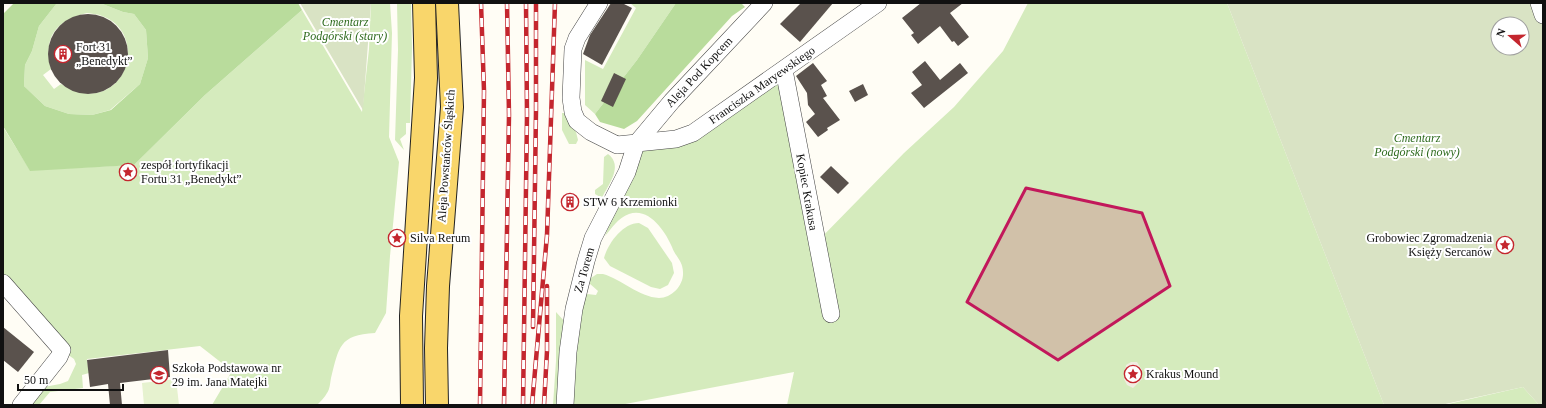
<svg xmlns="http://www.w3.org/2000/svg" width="1546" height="408" viewBox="0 0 1546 408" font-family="Georgia,serif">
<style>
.green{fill:#d5ebbd;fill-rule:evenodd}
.forest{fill:#b9dc9c}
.cemetery{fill:#d9e3c4;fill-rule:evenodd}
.pitch{fill:#e6f2cf}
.plaza{fill:#f1ede2}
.building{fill:#5a524d}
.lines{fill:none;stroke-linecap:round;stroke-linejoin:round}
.minor-casing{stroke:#444;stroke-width:18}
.major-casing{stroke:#222;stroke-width:24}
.minor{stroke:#fff;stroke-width:17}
.major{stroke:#f9d66b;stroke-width:22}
.rail-casing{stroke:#c4262e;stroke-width:4.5}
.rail{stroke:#fff;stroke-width:3;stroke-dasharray:9;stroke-linecap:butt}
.marked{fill:#c2185b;fill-opacity:0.2;stroke:#c2185b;stroke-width:3;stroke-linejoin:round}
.labels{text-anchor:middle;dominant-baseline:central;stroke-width:4;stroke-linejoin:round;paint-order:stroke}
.park-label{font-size:12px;font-style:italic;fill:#2f6b1f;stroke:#fff}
.poi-label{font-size:12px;fill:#111;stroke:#fff;text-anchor:start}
.street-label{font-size:12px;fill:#111;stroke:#fff}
</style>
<rect width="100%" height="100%" fill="#fffdf5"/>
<g class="green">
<path d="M57,3H100L123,12L134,14L146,30L148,58L140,84L110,110L92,115L69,114L45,106L24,86L25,65L32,51L39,26ZM87,13C92,14 98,14 102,16C153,34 123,122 61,84L54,89L43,75L51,69C43,37 55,21 87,13Z"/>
<path d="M371,3H390L392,33L389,137L399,162L390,256L386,313L375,333C339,335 339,347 331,378C330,383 330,389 327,393C325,397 321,401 317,405H212L232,371L200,346L87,359L89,373L82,375L83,388L50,392L39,405H28L44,387L60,384L68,381L76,364L74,359L64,352L3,279V127L30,170L134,165L205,95L302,10L362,112L369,49Z"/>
<polygon points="397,3 411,3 412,48 410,123 406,123 406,134 400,139 404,150 395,140 398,50"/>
<polygon points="630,3 676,3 637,60 595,114 585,105 585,60 603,69 636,8"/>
<path d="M1028,3H1227L1384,405H787L794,372L620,405H572L573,375L583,300L587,294L596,295L598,291L589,283L591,278L597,274H603C621,279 639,297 659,298C672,298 684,285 683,272C683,261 675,256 672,247C666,233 650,207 629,214C618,218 612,228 605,236L608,228L606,225L641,151L780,81L815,244L904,153L954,107L1003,51Z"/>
<polygon points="562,113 565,113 576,132 578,140 576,144 569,144 562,130"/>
<path d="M608,154C624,166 608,185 602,198L595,194V190L603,184L604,157Z"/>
<path d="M639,223L648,228L672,263L674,273L668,285L660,289L651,287L610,266L604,258C608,243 623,223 639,223Z"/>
<polygon points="556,312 565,322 558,405 553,405 556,361"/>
<polygon points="1523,387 1539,405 1444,405"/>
</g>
<g class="forest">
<polygon points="14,3 57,3 39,26 32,51 25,65 24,86 45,106 69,114 92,115 111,110 140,84 148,58 146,30 134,14 123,12 100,3 298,3 302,10 205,95 134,165 30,171 3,126 3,14"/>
<polygon points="676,3 741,3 745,7 732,16 637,121 624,129 600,122 595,114 637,60"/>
</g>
<g class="cemetery">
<polygon points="300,3 371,3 363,110 303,8"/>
<path d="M1227,3H1543V405H1539L1523,387L1441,405H1384ZM1498,24H1522V48H1498Z"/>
</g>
<polygon class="pitch" points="176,379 179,405 144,405 142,383"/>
<polygon class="plaza" points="1131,362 1137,362 1142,370 1142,379 1133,388 1127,385 1124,379 1126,365"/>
<g class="building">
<polygon points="611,3 622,3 632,8 602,65 583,54 590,35"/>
<polygon points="801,3 833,3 800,42 780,24"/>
<polygon points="921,3 963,3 950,13 969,37 958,46 954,41 952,42 940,26 918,44 911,35 914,33 902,18"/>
<circle cx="88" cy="54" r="40"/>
<polygon points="925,61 940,80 960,63 968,73 924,108 911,93 922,85 912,72"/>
<polygon points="813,63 827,81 821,85 827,96 823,98 840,120 827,128 828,130 818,137 806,122 815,114 808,105 807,93 796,76"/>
<polygon points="614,73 626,79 613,107 601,101"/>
<polygon points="863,84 868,95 855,102 849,91"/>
<polygon points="831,166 849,183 838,194 820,177"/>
<polygon points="3,327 34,352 18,372 3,360"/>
<polygon points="168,350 170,377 120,383 122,405 110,405 108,384 90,387 87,360"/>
</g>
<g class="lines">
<defs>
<g id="minor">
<polyline points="599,3 577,38 573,49 571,98 573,112 577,121 591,132 617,145 676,139 693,133 878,3"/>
<polyline points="1539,3 1543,15"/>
<polyline points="784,70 831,314"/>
<polyline points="3,283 62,350 59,357 21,405"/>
<polyline points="565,405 568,352 574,309 586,261 593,238 627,172 636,144 672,101 764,3"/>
</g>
<g id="major">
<polyline points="412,405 411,316 426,78 424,3"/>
<polyline points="437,405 436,348 438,286 452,107 447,3"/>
</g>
</defs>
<use href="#minor" class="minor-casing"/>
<use href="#major" class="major-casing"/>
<use href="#minor" class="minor"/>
<use href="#major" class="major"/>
<defs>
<g id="rail">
<polyline points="533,327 536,110 536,3"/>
<polyline points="480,405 484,91 481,3"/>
<polyline points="504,405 509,115 507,3"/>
<polyline points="523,405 527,115 526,3"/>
<polyline points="532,405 547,235 555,3"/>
<polyline points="544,405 547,351 547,286"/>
</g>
</defs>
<use href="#rail" class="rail-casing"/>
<use href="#rail" class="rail"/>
</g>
<path class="marked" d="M1026,188L1142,213L1170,286L1058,360L967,302Z"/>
<defs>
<symbol id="building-ring" viewBox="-11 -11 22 22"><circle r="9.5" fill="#fff" stroke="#c4262e" stroke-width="1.5"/><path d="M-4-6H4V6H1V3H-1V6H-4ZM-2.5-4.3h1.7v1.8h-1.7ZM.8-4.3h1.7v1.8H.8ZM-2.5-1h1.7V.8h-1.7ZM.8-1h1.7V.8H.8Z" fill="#c4262e"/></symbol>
<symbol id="sight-ring" viewBox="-11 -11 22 22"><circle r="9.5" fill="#fff" stroke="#c4262e" stroke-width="1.5"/><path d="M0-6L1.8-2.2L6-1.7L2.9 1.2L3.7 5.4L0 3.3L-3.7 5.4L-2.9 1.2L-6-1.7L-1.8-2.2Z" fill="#c4262e"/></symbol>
<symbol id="school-ring" viewBox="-11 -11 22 22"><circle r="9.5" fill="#fff" stroke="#c4262e" stroke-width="1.5"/><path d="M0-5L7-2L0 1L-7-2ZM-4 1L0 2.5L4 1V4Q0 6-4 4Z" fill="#c4262e"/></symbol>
</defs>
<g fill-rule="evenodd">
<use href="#building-ring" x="53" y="44" width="20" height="20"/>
<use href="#sight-ring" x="118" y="162" width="20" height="20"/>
<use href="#building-ring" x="560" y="192" width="20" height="20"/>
<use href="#sight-ring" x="387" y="228" width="20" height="20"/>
<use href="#sight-ring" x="1495" y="235" width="20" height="20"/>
<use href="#sight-ring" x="1123" y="364" width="20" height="20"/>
<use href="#school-ring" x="149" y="365" width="20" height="20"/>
</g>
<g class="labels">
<g class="park-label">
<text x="345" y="22">Cmentarz<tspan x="345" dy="14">Podgórski (stary)</tspan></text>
<text x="1417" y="138">Cmentarz<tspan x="1417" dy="14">Podgórski (nowy)</tspan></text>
</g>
<g class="poi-label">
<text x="76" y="47">Fort 31<tspan x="76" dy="14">„Benedykt”</tspan></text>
<text x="141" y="165">zespół fortyfikacji<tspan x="141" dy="14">Fortu 31 „Benedykt”</tspan></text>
<text x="583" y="202">STW 6 Krzemionki</text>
<text x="410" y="238">Silva Rerum</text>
<text x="1492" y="238" text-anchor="end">Grobowiec Zgromadzenia<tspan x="1492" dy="14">Księży Sercanów</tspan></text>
<text x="172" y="368">Szkoła Podstawowa nr<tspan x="172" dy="14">29 im. Jana Matejki</tspan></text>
<text x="1146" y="374">Krakus Mound</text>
</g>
<g class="street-label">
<text transform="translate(699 72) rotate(-47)">Aleja Pod Kopcem</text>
<text transform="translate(762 85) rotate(-35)">Franciszka Maryewskiego</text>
<text transform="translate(446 156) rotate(-86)">Aleja Powstańców Śląskich</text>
<text transform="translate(807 192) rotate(80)">Kopiec Krakusa</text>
<text transform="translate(584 270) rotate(-74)">Za Torem</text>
</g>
</g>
<rect width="1546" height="408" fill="none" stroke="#111111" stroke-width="8"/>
<g transform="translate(1510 36) rotate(290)"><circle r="19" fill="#ffffff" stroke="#a0a0a0"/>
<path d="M0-3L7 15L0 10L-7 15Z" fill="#c4262e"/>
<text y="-6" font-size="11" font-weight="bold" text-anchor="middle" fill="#111111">N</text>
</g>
<path d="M18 384v6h105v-6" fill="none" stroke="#111111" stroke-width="2"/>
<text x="24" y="384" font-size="12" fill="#111111" stroke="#ffffff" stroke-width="3" paint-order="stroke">50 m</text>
</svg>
